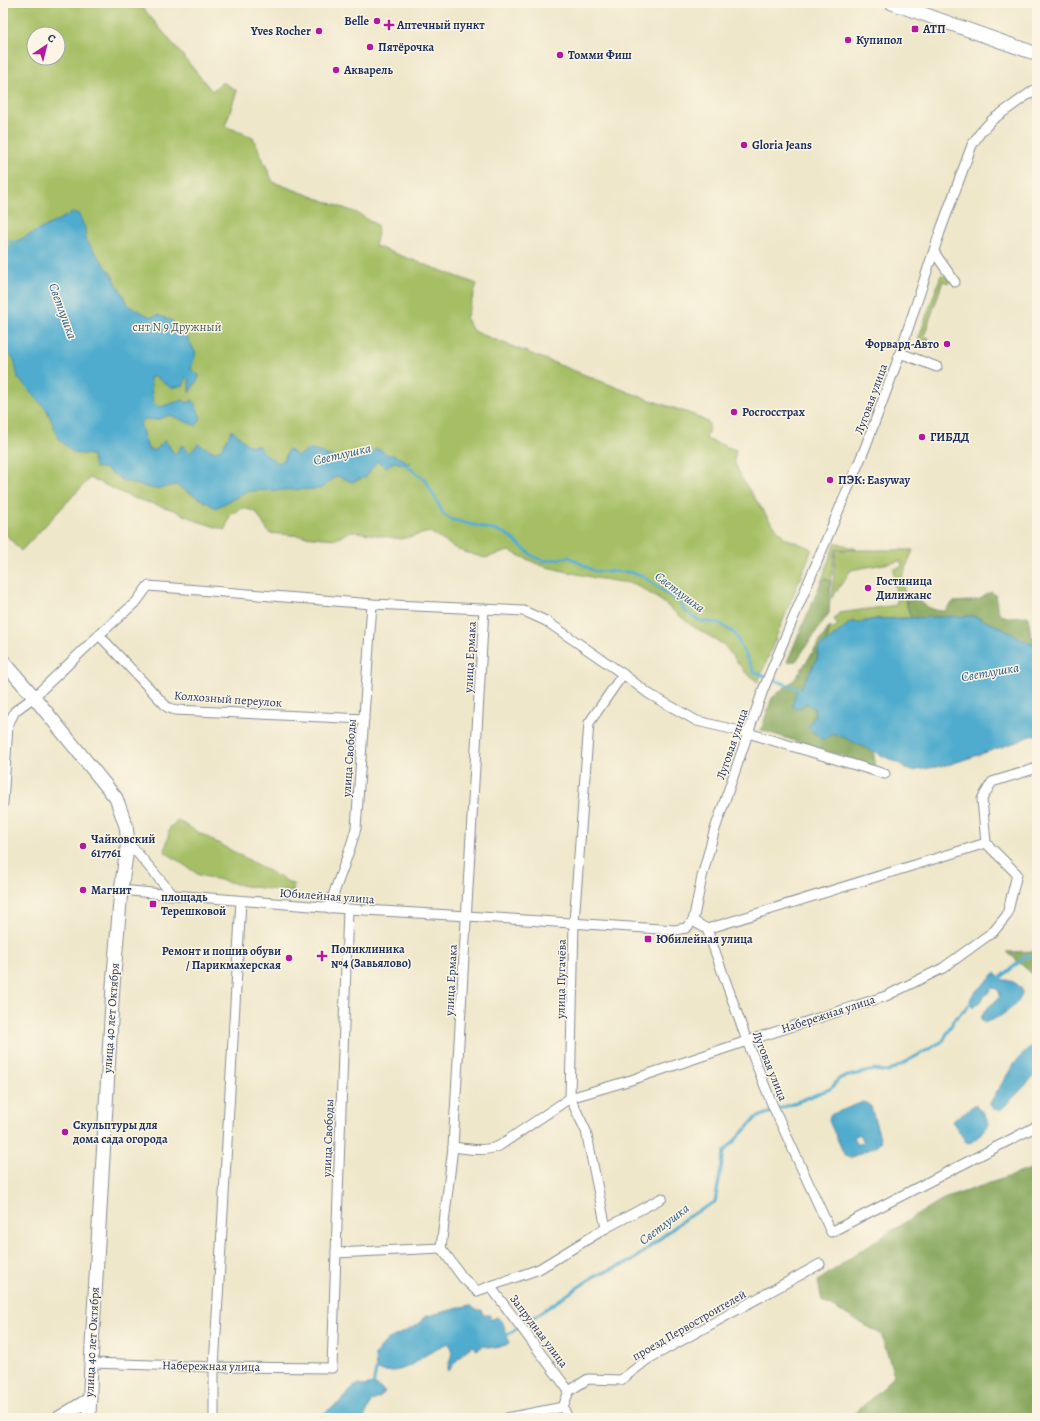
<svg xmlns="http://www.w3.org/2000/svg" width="1040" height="1421" viewBox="0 0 1040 1421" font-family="Alegreya,serif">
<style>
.green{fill:#a6bf65;stroke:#607762;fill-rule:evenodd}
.forest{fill:#84a65a;stroke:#506a5c}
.water{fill:#50acce;stroke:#366e96;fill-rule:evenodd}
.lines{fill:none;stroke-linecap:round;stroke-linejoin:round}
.stream{stroke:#50acce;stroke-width:3}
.street-casing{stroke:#858b94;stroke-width:11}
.secondary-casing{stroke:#858b94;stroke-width:15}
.street{stroke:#fff;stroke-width:9}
.secondary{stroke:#fff;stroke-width:13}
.poi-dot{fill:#b5179e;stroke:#fcf5e5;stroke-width:1.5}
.labels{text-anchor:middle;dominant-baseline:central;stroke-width:3;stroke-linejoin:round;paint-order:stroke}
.poi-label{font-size:12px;font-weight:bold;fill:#1b2f5e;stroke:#fcf5e5;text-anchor:start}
.park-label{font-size:12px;fill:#455a60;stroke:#fcf5e5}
.street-label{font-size:12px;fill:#1b2f5e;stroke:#fcf5e5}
.water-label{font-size:13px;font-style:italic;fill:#2e5b85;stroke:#fcf5e5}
</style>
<rect width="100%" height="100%" fill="#fcf5e5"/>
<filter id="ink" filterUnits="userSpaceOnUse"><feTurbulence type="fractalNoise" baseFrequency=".025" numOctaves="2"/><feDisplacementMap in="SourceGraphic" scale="8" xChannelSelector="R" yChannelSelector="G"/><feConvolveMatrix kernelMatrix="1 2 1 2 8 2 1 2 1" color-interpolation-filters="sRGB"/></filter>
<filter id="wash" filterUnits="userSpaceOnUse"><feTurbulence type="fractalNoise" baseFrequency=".012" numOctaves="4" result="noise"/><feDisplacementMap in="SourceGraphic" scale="16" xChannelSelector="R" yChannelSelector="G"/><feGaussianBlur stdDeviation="0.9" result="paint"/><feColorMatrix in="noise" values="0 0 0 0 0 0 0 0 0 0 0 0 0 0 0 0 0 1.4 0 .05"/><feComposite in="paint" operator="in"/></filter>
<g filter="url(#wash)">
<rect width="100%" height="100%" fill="#efe7ca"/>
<g class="green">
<path d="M3,3H139L212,91L223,82L237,91L225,126L253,137L273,182L357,213L377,225L378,233L375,246L477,284L466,319L473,331L636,395L694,415L709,423V428L706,439L736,450L734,460L740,476L770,521L785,538L812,549L758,682L745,672L724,645L691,625L660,600L635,584L595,578L542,566L509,551L485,558L458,550L430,532L401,539L351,531L336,539L269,533L256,512L243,508L230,515L225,530L197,521L174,510L133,498L90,478L21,551L3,531ZM34,34H58V58H34Z"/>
<polygon points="941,275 951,279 949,283 943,281 924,336 929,338 927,343 918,340"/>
<polygon points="835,542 860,550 835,549 831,582 827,579 822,580"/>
<polygon points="836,550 913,550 902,577 906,604 911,618 876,619 862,622 851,622 826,643 830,626 834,629 838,624 834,620 839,613 897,605 894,576 894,569 902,567 901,561 851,570 832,598"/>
<polygon points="178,821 294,885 293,892 245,886 199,875 165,852 170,827"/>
</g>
<g class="forest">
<polygon points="827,579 831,582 829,613 796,661 787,662 822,580"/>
<path d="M991,592C998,595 996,599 997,606C997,609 999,612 1001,615L1008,617L1028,616L1031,636L1037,638V647L997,626L973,616L911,618L906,602L908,596L912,595C920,603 933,612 945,611L953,602L970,601L980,599Z"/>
<polygon points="830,626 826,643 819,648 817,659 801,688 797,689 796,709 807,703 814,708 815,714 808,728 832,733 845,738 873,751 876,767 761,730 772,698 795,679"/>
<polygon points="1037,951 1037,982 1030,972 1007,952"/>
<polygon points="1037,1167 1037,1418 849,1418 882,1389 894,1375 881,1334 822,1301 818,1281 872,1243 943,1199"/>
</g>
<g class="water">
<polygon points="72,213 78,213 85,228 86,240 112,275 129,306 151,317 158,315 172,321 175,326 182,328 196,353 191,369 200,376 189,393 189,380 186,377 184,385 171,388 156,377 150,377 153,403 159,407 183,400 187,403 193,400 201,418 196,426 170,415 157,420 145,419 140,423 148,449 156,450 165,440 175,455 182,445 190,453 198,444 215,452 222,448 232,430 248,445 259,446 265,454 278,463 284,460 288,449 298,456 310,449 339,459 348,455 354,459 359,459 362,454 372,453 375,449 381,450 388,455 393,455 410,463 408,465 394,462 386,467 377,461 366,477 352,482 337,476 320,489 248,491 216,508 176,485 154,489 124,481 104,468 95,468 92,455 73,453 59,439 47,410 18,378 14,359 3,349 3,252 15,242"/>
<polygon points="973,616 997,626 1037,647 1037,735 1027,737 1020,741 948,765 911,771 900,764 845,738 832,733 824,740 808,728 815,714 814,708 807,703 796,709 792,706 797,689 801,688 817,659 819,648 851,622 862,622 876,619"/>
<path d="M995,973L1002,980C1011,980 1013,981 1019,986C1033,998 995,1022 984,1022L981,1019L984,1011L1000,997C1000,992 998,988 992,988L975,1007H972L970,1000L973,994Z"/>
<polygon points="1033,1045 1037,1045 1037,1073 1006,1105 1000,1110 993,1109 990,1103 1015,1062"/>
<path d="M863,1102L869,1104L871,1107L881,1141L876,1146L850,1158L845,1156L829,1121L830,1115ZM860,1134L864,1142L857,1145L854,1137Z"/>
<polygon points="976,1104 977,1108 983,1112 989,1123 978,1137 970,1143 966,1142 952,1121"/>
<path d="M470,1305L476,1310H482L483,1315H490V1320L497,1317C505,1323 507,1334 509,1344L495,1348L483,1346L477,1350L472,1346L463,1353L448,1371L447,1370L452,1353L449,1343C419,1353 411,1377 376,1370L375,1355L387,1340L418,1325L424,1317Z"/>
<polygon points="360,1384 362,1386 374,1384 383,1390 382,1392 385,1391 382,1396 371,1402 364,1418 323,1418 324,1413 339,1403 352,1388"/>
</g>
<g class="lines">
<g class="stream">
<polyline points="3,242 15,242 16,245"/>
<polyline points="406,465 426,481 444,515 450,519 505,533 534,557 545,561 569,557 594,571 630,572 644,577 680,603 685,611 700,621 719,623 735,634 754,672 801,690"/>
<polyline points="998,980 1025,957 1037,955"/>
<polyline points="504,1334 507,1335 595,1276 632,1261 686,1218 715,1202 724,1152 756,1118 830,1089 840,1078 874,1070 888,1072 943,1041 954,1020 973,1001"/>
<polyline points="373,1386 376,1370 379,1367"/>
</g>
</g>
</g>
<g filter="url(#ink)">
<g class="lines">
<defs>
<g id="street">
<polyline points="934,252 955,282"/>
<polyline points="900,353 937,367"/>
<polyline points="99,635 167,707 175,710 364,719"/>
<polyline points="623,674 589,723 574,922 570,1098 586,1131 606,1228 662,1198"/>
<polyline points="3,803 8,725 15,711 34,697 99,635 137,601 148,586 372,604 524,611 546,621 623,674 649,694 697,721 748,733 885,774"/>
<polyline points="128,842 173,895 348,909 467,916 675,930 686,928 693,921"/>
<polyline points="121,890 173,895"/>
<path d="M329,908C337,881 349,856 356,828L372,604"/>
<polyline points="693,921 702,877 714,832 763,690 865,448 896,365 940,232 972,145 980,133 992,120 1037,88"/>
<polyline points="693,921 707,929 747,1041 772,1104 831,1232 1037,1126"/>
<polyline points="707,929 986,843"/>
<path d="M453,1147C469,1149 484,1152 499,1146L570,1098L631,1080L747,1041L886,996L943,968L994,931L1007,915L1017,874L986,843L982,799L992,782L1037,768"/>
<polyline points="441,1248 463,1278 477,1291 539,1269 606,1228"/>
<polyline points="336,1253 441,1248 453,1147 484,609"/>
<polyline points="490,1286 569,1391"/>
<polyline points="91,1363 214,1367 332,1368 348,909"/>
<polyline points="563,1407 568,1418"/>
<polyline points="214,1418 214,1367 241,901"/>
<polyline points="507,1418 563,1407 569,1391 588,1379 621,1380 648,1359 820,1264"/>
</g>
<g id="secondary">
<polyline points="892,3 1037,54"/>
<polyline points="3,661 34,697 116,798 126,826 128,842 121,890 113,986 91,1363 89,1418"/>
<polyline points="59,1418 90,1399"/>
</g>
</defs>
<use href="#street" class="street-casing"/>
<use href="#secondary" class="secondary-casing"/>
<use href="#street" class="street"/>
<use href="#secondary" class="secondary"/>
</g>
</g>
<g class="poi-dot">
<circle cx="377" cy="21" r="4"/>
<path d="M387 19h4v4h4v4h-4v4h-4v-4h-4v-4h4z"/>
<rect x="911" y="25" width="8" height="8" rx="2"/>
<circle cx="319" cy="31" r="4"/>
<circle cx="848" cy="40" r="4"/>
<circle cx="370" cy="47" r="4"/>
<circle cx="560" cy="55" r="4"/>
<circle cx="336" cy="70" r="4"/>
<circle cx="744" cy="145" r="4"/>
<circle cx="947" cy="344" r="4"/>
<circle cx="734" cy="412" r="4"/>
<circle cx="922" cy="437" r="4"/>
<circle cx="830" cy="480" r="4"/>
<circle cx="868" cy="588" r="4"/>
<circle cx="83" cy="846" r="4"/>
<circle cx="83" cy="890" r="4"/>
<rect x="149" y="900" width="8" height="8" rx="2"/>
<rect x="644" y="935" width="8" height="8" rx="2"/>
<path d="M320 950h4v4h4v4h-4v4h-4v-4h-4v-4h4z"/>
<circle cx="289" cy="958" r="4"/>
<circle cx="65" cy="1132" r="4"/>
</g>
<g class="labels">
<g class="poi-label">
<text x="369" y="21" text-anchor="end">Belle</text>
<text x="397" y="25">Аптечный пункт</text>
<text x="923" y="29">АТП</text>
<text x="311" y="31" text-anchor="end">Yves Rocher</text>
<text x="856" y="40">Купипол</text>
<text x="378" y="47">Пятёрочка</text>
<text x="568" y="55">Томми Фиш</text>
<text x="344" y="70">Акварель</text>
<text x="752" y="145">Gloria Jeans</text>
<text x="939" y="344" text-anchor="end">Форвард-Авто</text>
<text x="742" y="412">Росгосстрах</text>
<text x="930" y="437">ГИБДД</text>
<text x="838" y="480">ПЭК: Easyway</text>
<text x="876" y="581">Гостиница<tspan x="876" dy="14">Дилижанс</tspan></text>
<text x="91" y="839">Чайковский<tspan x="91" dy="14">617761</tspan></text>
<text x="91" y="890">Магнит</text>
<text x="161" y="897">площадь<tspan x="161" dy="14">Терешковой</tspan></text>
<text x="656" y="939">Юбилейная улица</text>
<text x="331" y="949">Поликлиника<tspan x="331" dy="14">№4 (Завьялово)</tspan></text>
<text x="281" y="951" text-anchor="end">Ремонт и пошив обуви<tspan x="281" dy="14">/ Парикмахерская</tspan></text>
<text x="73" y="1125">Скульптуры для<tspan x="73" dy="14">дома сада огорода</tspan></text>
</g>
<g class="park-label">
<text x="177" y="327">снт N 9 Дружный</text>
</g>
<g class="street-label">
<text transform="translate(871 399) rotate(-70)">Луговая улица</text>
<text transform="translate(470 657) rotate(-87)">улица Ермака</text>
<text transform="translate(228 699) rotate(4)">Колхозный переулок</text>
<text transform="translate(732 744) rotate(-71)">Луговая улица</text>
<text transform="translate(349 758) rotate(-86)">улица Свободы</text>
<text transform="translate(327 896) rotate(4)">Юбилейная улица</text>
<text transform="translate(561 979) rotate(-89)">улица Пугачёва</text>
<text transform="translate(451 980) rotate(-87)">улица Ермака</text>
<text transform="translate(828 1014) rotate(-18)">Набережная улица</text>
<text transform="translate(111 1018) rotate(-86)">улица 40 лет Октября</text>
<text transform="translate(770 1066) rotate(68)">Луговая улица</text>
<text transform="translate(328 1138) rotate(-88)">улица Свободы</text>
<text transform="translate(689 1325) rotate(-30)">проезд Первостроителей</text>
<text transform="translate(539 1331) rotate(53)">Запрудная улица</text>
<text transform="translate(92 1342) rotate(-87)">улица 40 лет Октября</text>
<text transform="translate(211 1366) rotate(1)">Набережная улица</text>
</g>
<g class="water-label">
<text transform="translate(63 311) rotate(70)">Светлушка</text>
<text transform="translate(342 454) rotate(-13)">Светлушка</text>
<text transform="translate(680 592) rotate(37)">Светлушка</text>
<text transform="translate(990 672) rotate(-10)">Светлушка</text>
<text transform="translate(664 1224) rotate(-37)">Светлушка</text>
</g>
</g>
<rect width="1040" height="1421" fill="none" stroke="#fcf5e5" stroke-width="16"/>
<g transform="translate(46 46) rotate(35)"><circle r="19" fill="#fcf5e5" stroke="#a2a6af"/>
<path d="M0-3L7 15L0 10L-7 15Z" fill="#b5179e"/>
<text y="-6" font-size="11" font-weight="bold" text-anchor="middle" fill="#1b2f5e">С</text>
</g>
</svg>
